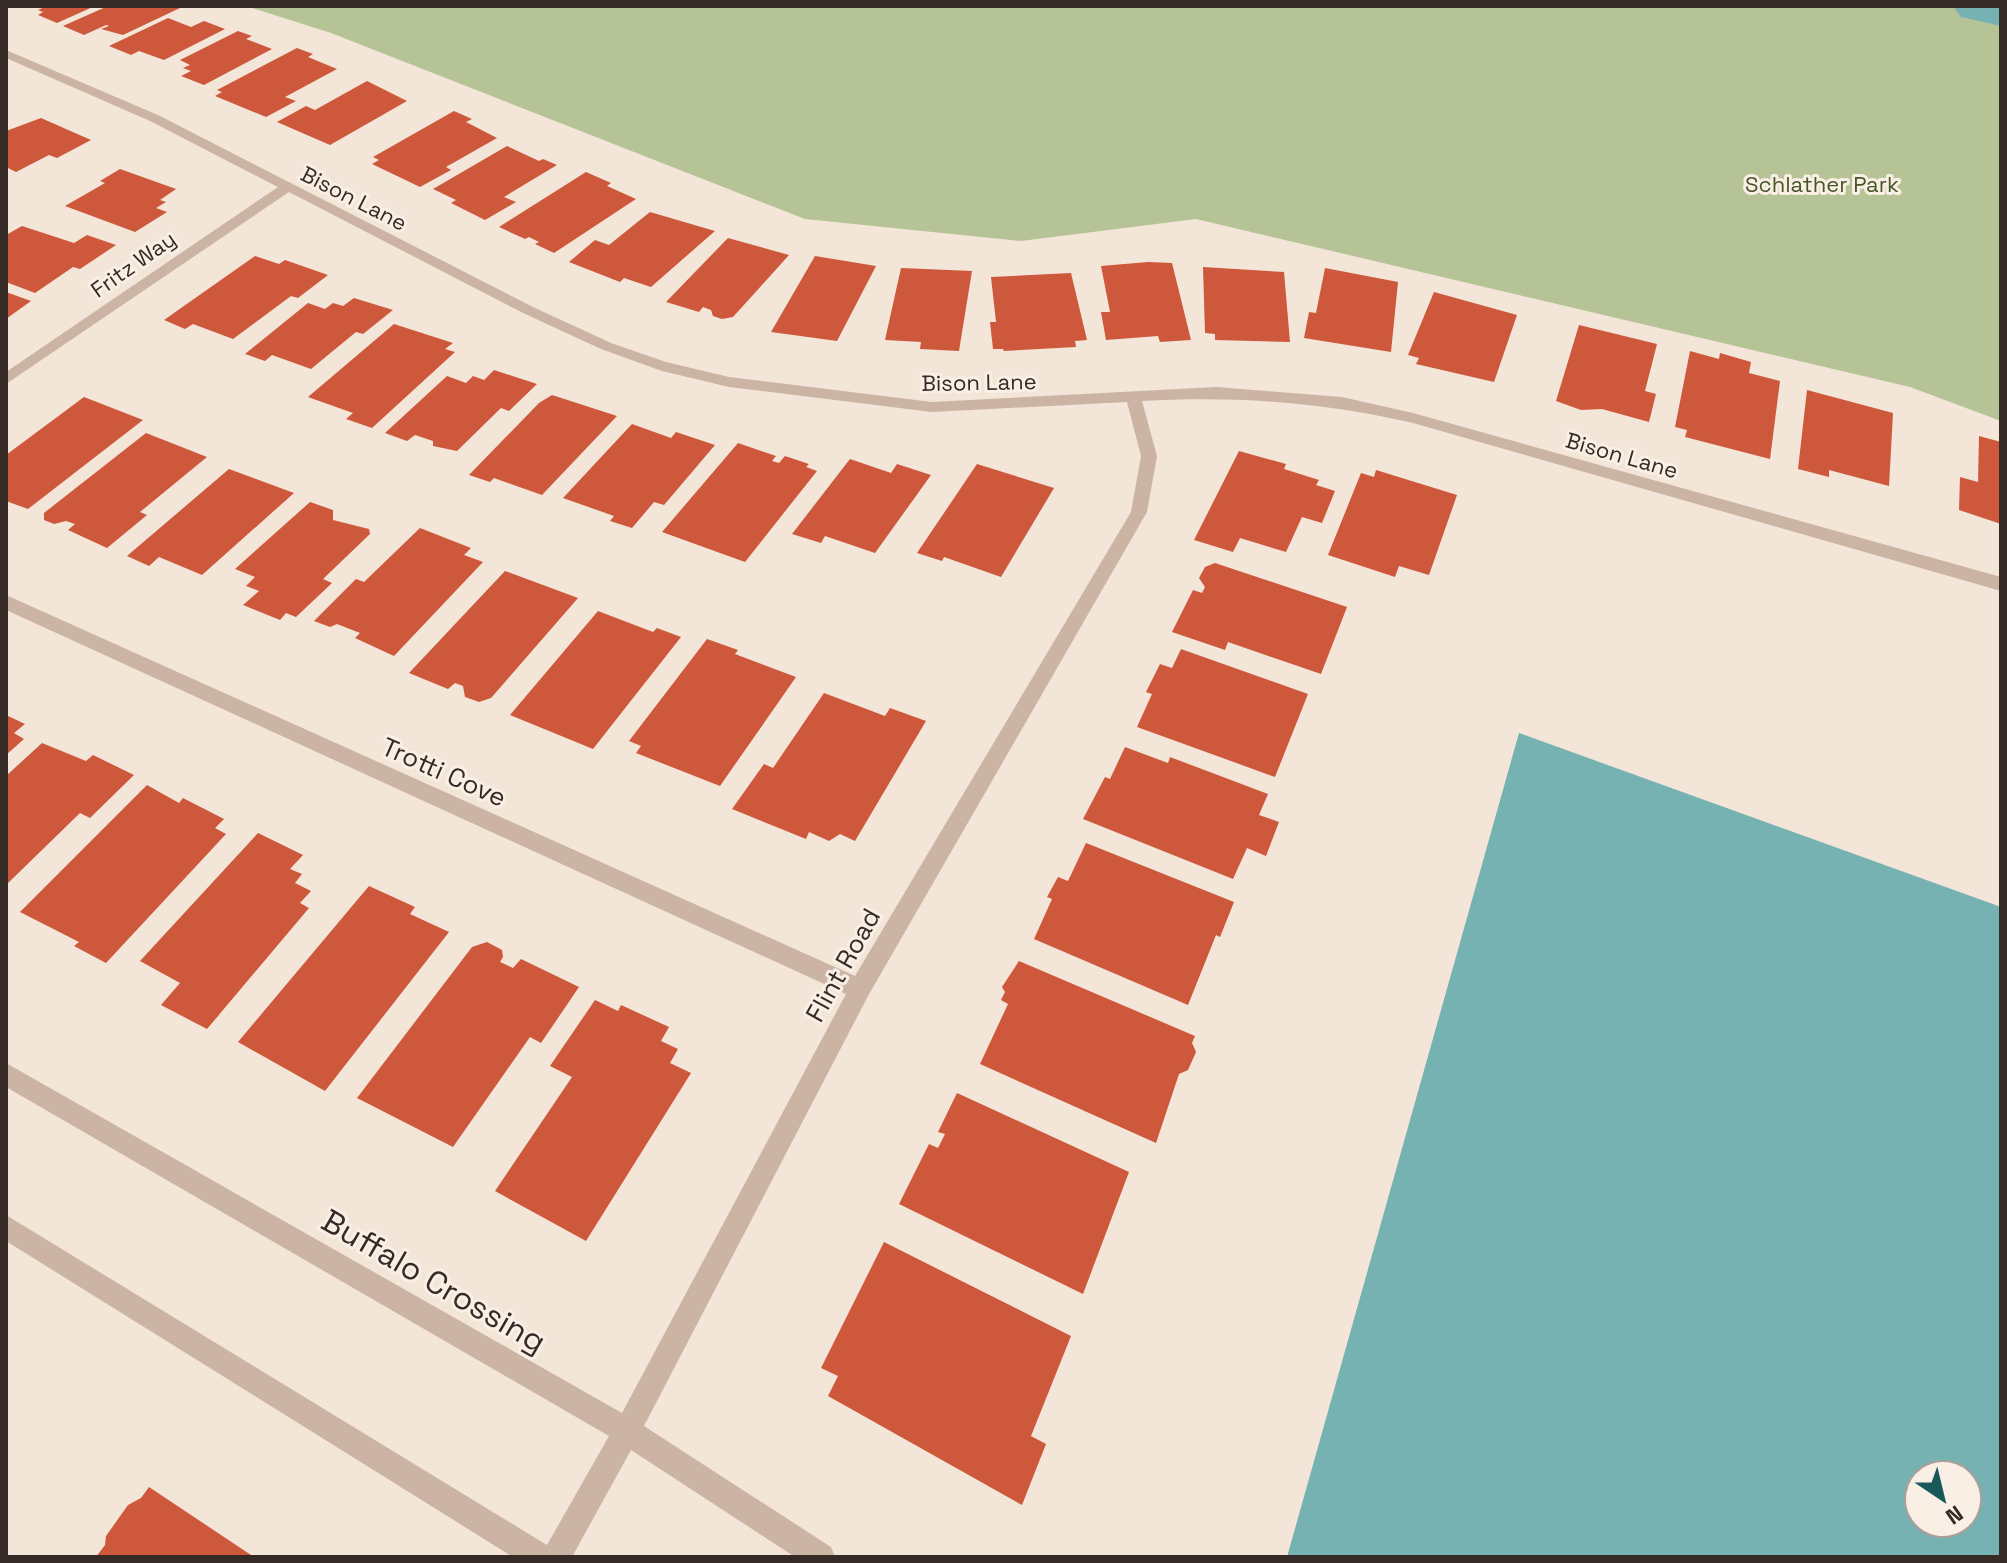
<svg xmlns="http://www.w3.org/2000/svg" width="2007" height="1563" viewBox="0 0 2007 1563" font-family="'Space Grotesk',sans-serif">
<style>
.green{fill:#b6c397}
.water{fill:#75b2b1;fill-rule:evenodd}
.lines{fill:none;stroke-linecap:round;stroke-linejoin:round}
.river{fill:#75b2b1;fill-rule:evenodd}
.building{fill:#ce583b}
.minor{fill:#cbb4a4;fill-rule:evenodd}
.labels{text-anchor:middle;dominant-baseline:central;stroke-width:6;stroke-linejoin:round;paint-order:stroke}
.far-park-label{font-size:22px;fill:#475628;stroke:#faefe5}
.far-street-label{font-size:22px;fill:#362a26;stroke:#faefe5}
.street-label{font-size:26px;fill:#362a26;stroke:#faefe5}
.near-street-label{font-size:32px;fill:#362a26;stroke:#faefe5}
</style>
<rect width="100%" height="100%" fill="#f3e5d8"/>
<polygon class="green" points="246,6 2001,6 2001,421 1910,387 1196,219 1021,241 805,219 331,33"/>
<path class="water" d="M1519,733L2001,907V1557H1287ZM1919,1475H1967V1523H1919Z"/>
<g class="lines">
<polygon class="river" points="1953,6 2001,6 2001,26 1961,17"/>
</g>
<g class="building">
<polygon points="47,6 95,6 57,23 38,15 43,12 38,10"/>
<polygon points="108,6 176,6 180,8 123,35 101,29 109,26 106,25 84,35 63,26"/>
<polygon points="168,18 191,27 204,21 225,29 164,60 139,51 131,55 109,46"/>
<polygon points="238,31 252,36 246,39 272,49 204,85 181,76 191,71 183,68 190,65 180,60"/>
<polygon points="297,48 313,54 308,57 337,69 285,97 296,101 266,117 215,96 222,92 217,90"/>
<polygon points="367,81 407,101 330,145 277,122 306,106 315,110"/>
<polygon points="454,111 472,119 466,122 497,138 446,167 451,170 420,187 372,164 379,160 373,157"/>
<polygon points="41,118 91,140 57,158 49,155 16,172 6,167 6,131"/>
<polygon points="507,146 539,161 543,159 557,165 504,197 516,202 485,220 451,203 456,200 433,189"/>
<polygon points="120,169 176,189 160,200 166,202 156,208 167,212 135,232 65,206 105,183 100,181"/>
<polygon points="586,172 611,183 607,186 636,199 554,253 535,244 539,242 529,237 525,239 499,227"/>
<polygon points="650,212 715,231 651,287 624,278 620,282 569,262 595,240 609,245"/>
<polygon points="22,226 74,243 87,235 116,245 80,269 73,267 35,293 6,282 6,235"/>
<polygon points="728,238 789,255 733,317 722,319 713,316 711,310 703,307 699,312 666,302"/>
<polygon points="255,256 279,264 285,260 328,275 298,298 291,296 233,339 193,324 185,329 164,320"/>
<polygon points="815,256 876,266 837,341 771,332"/>
<polygon points="1148,262 1172,263 1191,340 1160,342 1158,336 1106,340 1101,312 1110,312 1101,266"/>
<polygon points="1203,267 1284,272 1290,342 1215,340 1215,334 1205,333"/>
<polygon points="901,268 972,271 959,351 920,349 921,342 885,340"/>
<polygon points="1325,268 1398,282 1391,352 1304,338 1309,312 1316,313"/>
<polygon points="1071,273 1087,340 1075,341 1076,347 1004,351 1003,349 993,349 990,322 996,322 991,277"/>
<polygon points="6,292 31,301 6,319"/>
<polygon points="1434,292 1517,315 1494,382 1416,364 1419,358 1408,355"/>
<polygon points="354,298 393,310 363,334 356,332 311,369 272,355 265,361 245,354 308,303 325,309 333,303 343,306"/>
<polygon points="394,324 453,343 445,349 455,352 372,428 346,419 353,413 308,397"/>
<polygon points="1579,325 1657,344 1645,391 1656,394 1649,422 1602,409 1581,410 1556,401"/>
<polygon points="1690,351 1719,359 1720,353 1751,362 1749,373 1780,381 1770,459 1685,437 1687,430 1675,427"/>
<polygon points="494,370 537,384 509,411 501,408 457,451 433,446 433,441 415,435 407,441 385,433 447,376 466,383 473,376 484,380"/>
<polygon points="1807,390 1893,413 1889,486 1829,470 1829,477 1798,469"/>
<polygon points="552,395 617,416 542,495 494,478 490,482 469,475 539,403"/>
<polygon points="84,397 143,420 28,509 6,501 6,455"/>
<polygon points="632,424 671,438 676,432 715,445 664,505 654,502 632,528 610,521 614,516 563,498"/>
<polygon points="146,433 207,457 140,512 147,515 107,548 68,530 75,524 66,521 54,524 44,520 44,513"/>
<polygon points="1979,436 2001,442 2001,524 1959,510 1960,477 1978,482"/>
<polygon points="738,443 776,456 772,461 779,463 785,456 809,464 806,467 817,471 745,562 662,532"/>
<polygon points="1239,451 1286,464 1284,469 1319,480 1316,485 1335,491 1322,523 1302,517 1286,552 1240,538 1233,552 1194,540"/>
<polygon points="850,459 891,473 897,464 931,475 875,553 825,536 821,543 792,534"/>
<polygon points="977,464 1054,488 1001,577 944,557 942,561 917,553"/>
<polygon points="229,469 294,493 202,575 159,557 149,566 127,556"/>
<polygon points="1376,470 1457,495 1429,575 1399,566 1395,577 1328,555 1361,473 1374,477"/>
<polygon points="310,502 333,510 333,520 369,529 370,534 323,579 332,583 296,617 286,613 280,620 243,605 259,591 246,586 255,577 235,569"/>
<polygon points="420,528 471,548 464,555 483,562 394,656 355,638 360,633 337,624 330,627 314,621 356,579 364,582"/>
<polygon points="1215,563 1347,607 1321,674 1228,642 1225,650 1172,632 1193,590 1202,593 1205,587 1199,578 1205,567"/>
<polygon points="505,571 578,598 491,698 479,702 465,697 463,686 455,683 448,689 409,673"/>
<polygon points="598,611 653,632 657,628 681,637 593,749 510,715"/>
<polygon points="707,639 738,650 735,654 796,677 720,786 636,753 641,746 629,741"/>
<polygon points="1181,649 1308,694 1275,777 1137,727 1152,694 1146,692 1160,664 1172,668"/>
<polygon points="824,693 885,716 890,708 926,721 855,841 840,834 829,841 809,832 806,839 732,809 764,764 773,768"/>
<polygon points="6,715 25,724 14,733 24,739 6,755"/>
<polygon points="42,743 86,761 93,755 134,775 90,818 80,813 6,885 6,776"/>
<polygon points="1125,747 1168,763 1170,757 1268,794 1259,815 1279,822 1266,856 1247,848 1233,879 1083,819 1105,777 1110,779"/>
<polygon points="147,785 179,803 183,798 224,819 215,828 226,834 106,963 74,946 79,942 20,912"/>
<polygon points="258,833 303,855 290,869 302,874 295,883 311,891 300,903 309,908 207,1029 161,1005 180,983 140,961"/>
<polygon points="1086,843 1234,902 1220,937 1216,935 1188,1005 1034,939 1052,899 1047,897 1058,877 1068,881"/>
<polygon points="369,886 415,907 410,914 449,932 325,1091 238,1042"/>
<polygon points="487,942 502,950 503,957 500,962 513,968 521,959 579,987 541,1043 530,1037 453,1147 357,1098 472,947"/>
<polygon points="1019,961 1195,1036 1192,1043 1196,1052 1188,1070 1179,1074 1156,1143 980,1064 1008,1004 1001,1000 1005,992 1002,987"/>
<polygon points="595,1000 618,1011 621,1005 669,1027 661,1041 678,1049 670,1063 691,1073 586,1241 495,1191 572,1077 550,1066"/>
<polygon points="957,1093 1129,1172 1083,1294 899,1204 929,1144 938,1148 945,1134 938,1132"/>
<polygon points="884,1242 1071,1336 1031,1436 1046,1444 1022,1505 828,1396 838,1376 821,1368"/>
<polygon points="149,1487 254,1557 96,1557 105,1545 106,1536 128,1505 141,1498"/>
</g>
<g class="lines">
<path class="minor" d="M6,50L158,115L533,307L611,343L666,362L729,377L932,402L1217,387L1342,397L1413,413L2001,577V591L1413,423C1319,402 1239,396 1142,401L1157,456L1147,512L868,996L644,1426L831,1547L835,1557H795L631,1450L572,1557H513L6,1241V1215L547,1545L609,1436L6,1087V1063L622,1413L846,994L6,610V595L855,976L1131,512L1141,456L1127,402L932,412L729,387L662,371L601,349L523,313L289,192L6,384V372L278,187L150,121L6,58Z"/>
</g>
<g class="labels">
<g class="far-park-label">
<text x="1822" y="184">Schlather Park</text>
</g>
<g class="far-street-label">
<text transform="translate(354 198) rotate(27)">Bison Lane</text>
<text transform="translate(133 264) rotate(-35)">Fritz Way</text>
<text transform="translate(979 382) rotate(-1)">Bison Lane</text>
<text transform="translate(1622 455) rotate(16)">Bison Lane</text>
</g>
<g class="street-label">
<text transform="translate(444 772) rotate(24)">Trotti Cove</text>
<text transform="translate(843 965) rotate(-61)">Flint Road</text>
</g>
<g class="near-street-label">
<text transform="translate(434 1281) rotate(30)">Buffalo Crossing</text>
</g>
</g>
<rect width="2007" height="1563" fill="none" stroke="#362a26" stroke-width="16"/>
<g transform="translate(1943 1499) rotate(145)"><circle r="38" fill="#faefe5" stroke="#aca099" stroke-width="2"/>
<path d="M0-6L14 30L0 20L-14 30Z" fill="#19595a"/>
<text y="-12" font-size="22" font-weight="bold" text-anchor="middle" fill="#362a26">N</text>
</g>
</svg>
